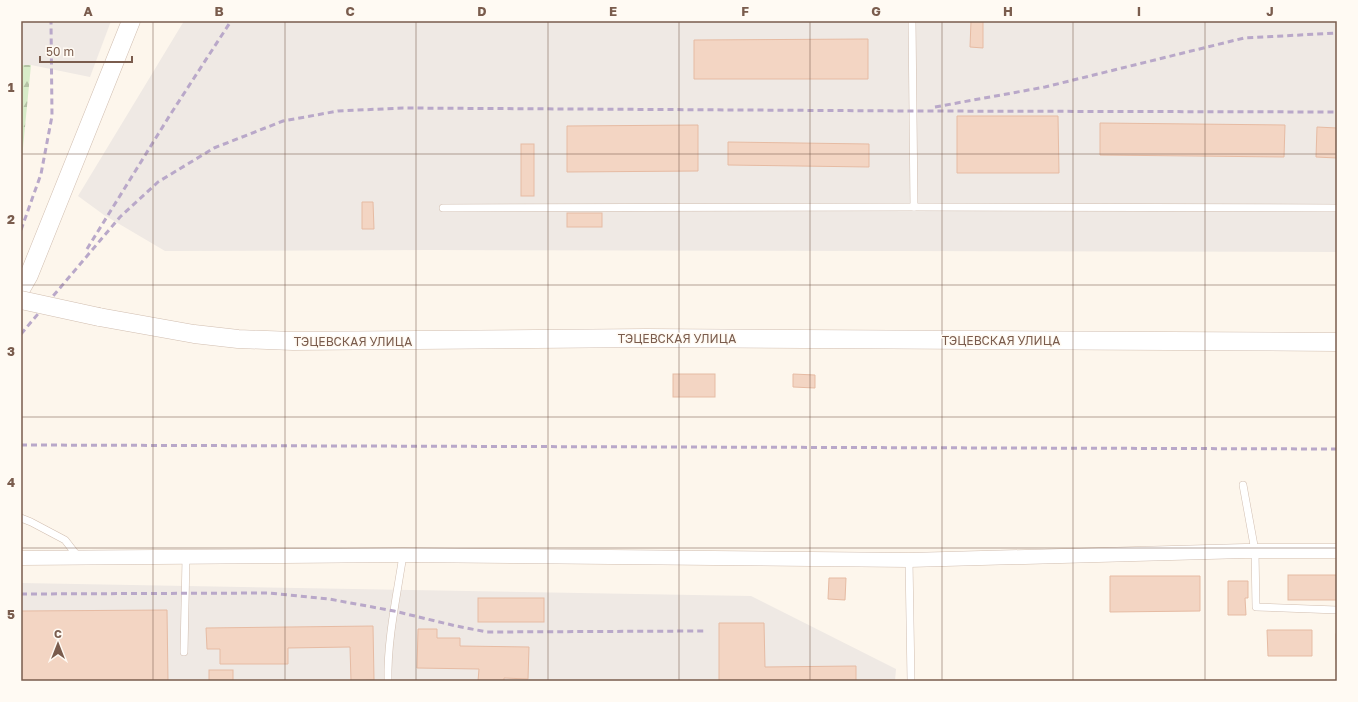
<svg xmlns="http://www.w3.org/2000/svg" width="1358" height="702" viewBox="0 0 1358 702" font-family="'Golos Text',sans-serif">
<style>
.industrial{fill:#efe9e4}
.forest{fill:url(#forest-firs)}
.building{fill:#f3d5c3;stroke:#e6bba3}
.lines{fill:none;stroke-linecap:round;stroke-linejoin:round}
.service-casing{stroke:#d1beb0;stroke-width:8}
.minor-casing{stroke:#d1beb0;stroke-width:15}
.tertiary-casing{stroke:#d1beb0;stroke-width:19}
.service{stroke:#fff;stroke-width:7}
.minor{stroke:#fff;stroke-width:14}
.tertiary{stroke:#fff;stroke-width:18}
.rail{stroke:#b9a8c9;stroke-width:3;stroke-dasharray:6 4;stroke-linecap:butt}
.tertiary-bridge-casing{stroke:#d1beb0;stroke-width:19;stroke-linecap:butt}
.tertiary-bridge{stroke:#fff;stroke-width:18}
.grid{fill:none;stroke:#7a5c4d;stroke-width:1;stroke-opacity:0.55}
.labels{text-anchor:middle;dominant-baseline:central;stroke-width:3;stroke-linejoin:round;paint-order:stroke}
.street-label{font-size:12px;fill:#7a5c4d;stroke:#fffaf3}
.neatline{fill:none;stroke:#7a5c4d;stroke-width:1.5}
.grid-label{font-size:13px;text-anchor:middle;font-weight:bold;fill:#7a5c4d}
</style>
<defs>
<pattern id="forest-firs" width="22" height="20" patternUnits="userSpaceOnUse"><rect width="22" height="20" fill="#d8ecc9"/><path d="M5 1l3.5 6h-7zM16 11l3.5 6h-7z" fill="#b4c2a5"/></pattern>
</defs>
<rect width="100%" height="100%" fill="#fdf6ec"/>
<g class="industrial">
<polygon points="21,21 111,21 90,77 31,65 21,65"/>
<polygon points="184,21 1337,21 1337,252 430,250 165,251 104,215 78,196"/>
<polygon points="21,583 751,596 896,669 895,681 21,681"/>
</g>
<polygon class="forest" points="21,65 31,65 21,168"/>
<g class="building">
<polygon points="971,21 983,21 983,48 970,47"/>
<polygon points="868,39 868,79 694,79 694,40"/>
<polygon points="957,116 1058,116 1059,173 957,173"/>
<polygon points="1100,123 1285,125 1284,157 1100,155"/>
<polygon points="698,125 698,171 567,172 567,126"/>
<polygon points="1317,127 1337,128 1337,158 1316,157"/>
<polygon points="728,142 869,144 869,167 728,165"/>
<rect x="521" y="144" width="13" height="52"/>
<polygon points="362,202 373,202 374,229 362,229"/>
<rect x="567" y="213" width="35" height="14"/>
<rect x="673" y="374" width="42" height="23"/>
<polygon points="793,374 815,375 815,388 793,387"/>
<rect x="1288" y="575" width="49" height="25"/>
<polygon points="1110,576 1200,576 1200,611 1110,612"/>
<polygon points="829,578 846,578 845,600 828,599"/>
<polygon points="1228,581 1248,581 1248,598 1245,598 1246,615 1228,615"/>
<rect x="478" y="598" width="66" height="24"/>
<polygon points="167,610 168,681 21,681 21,611"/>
<polygon points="719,623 764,623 765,667 856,666 856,681 719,681"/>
<polygon points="373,626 374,680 351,681 350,647 288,648 288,664 220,664 220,649 207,649 206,628"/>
<polygon points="418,629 437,629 437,638 460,638 460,646 529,647 528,679 504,678 504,681 478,681 479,669 417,668"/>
<polygon points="1267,630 1312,630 1312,656 1268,656"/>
<rect x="1336" y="634" width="1" height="25"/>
<rect x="209" y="670" width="24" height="11"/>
</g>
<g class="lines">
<defs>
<g id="service">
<polyline points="912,21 914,207"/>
<polyline points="443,208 914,207 1337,208"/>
<polyline points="1243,485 1255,551 1256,607 1337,610"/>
<polyline points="21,518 31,522 65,540 79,558"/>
<polyline points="909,560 911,681"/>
<polyline points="184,652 186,558"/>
<path d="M388,681C387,640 397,595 403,555"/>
</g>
<polyline id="minor" points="21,558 403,555 909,560 1245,551 1337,551"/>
<g id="tertiary">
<polyline points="21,289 29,275 131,21"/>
<polyline points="99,317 194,334 238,339 293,341 646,338 1337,342"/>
</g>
</defs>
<use href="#service" class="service-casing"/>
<use href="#minor" class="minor-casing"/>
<use href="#tertiary" class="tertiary-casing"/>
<use href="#service" class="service"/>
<use href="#minor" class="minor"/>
<use href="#tertiary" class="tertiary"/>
<g class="rail">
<polyline points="935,107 1045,87 1244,38 1337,33"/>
<polyline points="21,230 41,174 52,116 51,21"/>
<polyline points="87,249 170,115 231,21"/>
<polyline points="21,334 120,217 158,182 214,148 283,121 338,111 403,108 912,111 1337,112"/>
<polyline points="21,445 1337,449"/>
<polyline points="21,594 269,593 329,599 394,611 456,626 487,632 704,631"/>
</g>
<defs>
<polyline id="tertiary-bridge" points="21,300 99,317"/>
</defs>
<use href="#tertiary-bridge" class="tertiary-bridge-casing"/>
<use href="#tertiary-bridge" class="tertiary-bridge"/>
</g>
<path class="grid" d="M153,21V681M285,21V681M416,21V681M548,21V681M679,21V681M810,21V681M942,21V681M1073,21V681M1205,21V681M21,154H1337M21,285H1337M21,417H1337M21,548H1337"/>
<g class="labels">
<g class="street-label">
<text x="677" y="338">ТЭЦЕВСКАЯ УЛИЦА</text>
<text x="1001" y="340">ТЭЦЕВСКАЯ УЛИЦА</text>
<text x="353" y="341">ТЭЦЕВСКАЯ УЛИЦА</text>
</g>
</g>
<rect width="1358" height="702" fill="none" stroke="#fffaf3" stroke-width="44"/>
<g transform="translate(58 644)" stroke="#fffaf3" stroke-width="3" paint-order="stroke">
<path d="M0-3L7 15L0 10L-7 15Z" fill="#7a5c4d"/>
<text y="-6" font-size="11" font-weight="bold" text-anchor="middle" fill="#7a5c4d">С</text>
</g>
<path d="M40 56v6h92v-6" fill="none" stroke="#7a5c4d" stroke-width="2"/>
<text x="46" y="56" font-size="12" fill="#7a5c4d" stroke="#fffaf3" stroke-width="3" paint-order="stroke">50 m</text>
<rect x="22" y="22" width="1314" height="658" class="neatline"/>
<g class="grid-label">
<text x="88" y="16">A</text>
<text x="219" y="16">B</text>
<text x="350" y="16">C</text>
<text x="482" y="16">D</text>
<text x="613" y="16">E</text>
<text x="745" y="16">F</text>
<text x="876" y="16">G</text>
<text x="1008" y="16">H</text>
<text x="1139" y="16">I</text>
<text x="1270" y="16">J</text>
<text x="11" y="92">1</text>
<text x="11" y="224">2</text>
<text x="11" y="356">3</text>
<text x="11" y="487">4</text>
<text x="11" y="619">5</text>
</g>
</svg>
